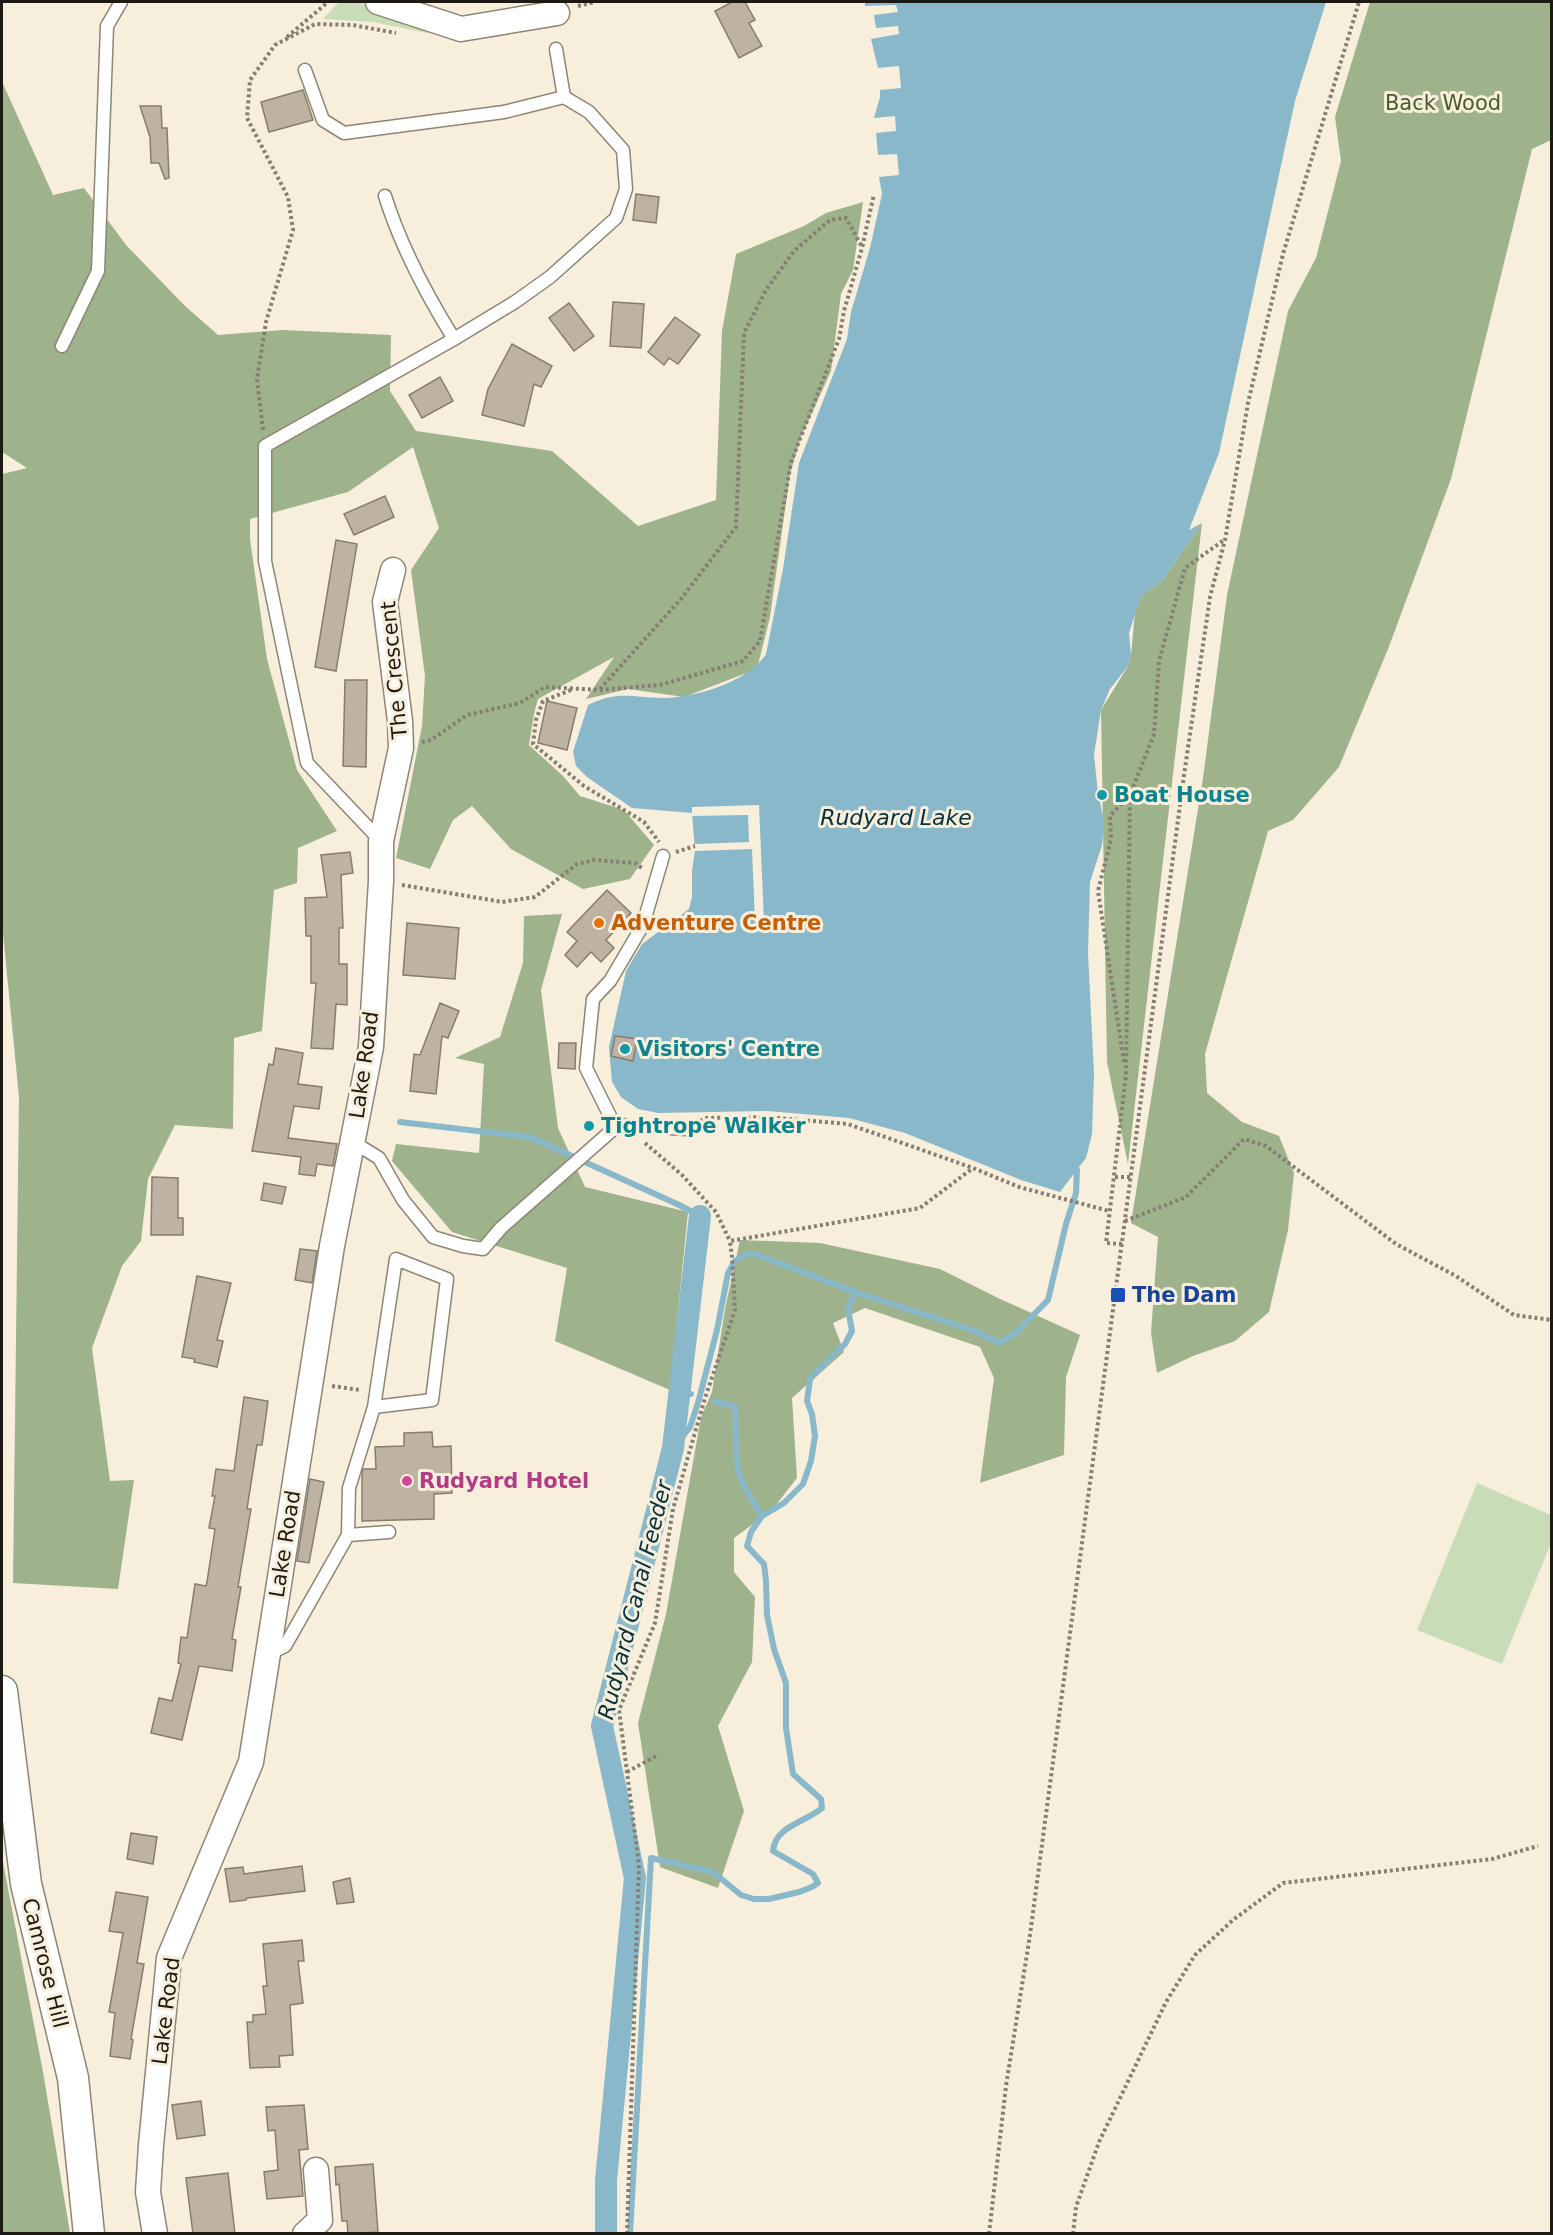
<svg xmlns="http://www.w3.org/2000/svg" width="1553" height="2235" viewBox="0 0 1553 2235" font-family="'DejaVu Sans',sans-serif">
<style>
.green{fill:#c8ddb7}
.forest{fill:#9eb28c}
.water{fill:#89b8cb}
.pier{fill:#f7eedc}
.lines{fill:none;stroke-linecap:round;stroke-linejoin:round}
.stream{stroke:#89b8cb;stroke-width:6}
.canal{stroke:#89b8cb;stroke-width:22}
.building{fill:#beb3a2;stroke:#887d6d;stroke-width:1.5}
.service-casing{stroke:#8d8675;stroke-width:15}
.minor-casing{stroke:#8d8675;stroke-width:27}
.tertiary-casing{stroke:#8d8675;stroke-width:33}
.path{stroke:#857f73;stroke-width:4;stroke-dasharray:3 3;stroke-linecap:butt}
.service{stroke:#fff;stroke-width:12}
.minor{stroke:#fff;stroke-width:24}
.tertiary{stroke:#fff;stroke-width:30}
.culture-dot{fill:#0f9aa8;stroke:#f7eedc;stroke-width:2}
.food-dot{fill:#e8710a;stroke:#f7eedc;stroke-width:2}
.transit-dot{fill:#1a4fb4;stroke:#f7eedc;stroke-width:2}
.hotel-dot{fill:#d1479c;stroke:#f7eedc;stroke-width:2}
.labels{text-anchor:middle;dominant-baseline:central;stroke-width:6;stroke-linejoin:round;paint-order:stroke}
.park-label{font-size:21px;fill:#435e27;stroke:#f7eedc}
.street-label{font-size:21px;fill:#1d1a13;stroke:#f7eedc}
.culture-label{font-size:21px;font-weight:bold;fill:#0d838f;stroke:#f7eedc;text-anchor:start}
.food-label{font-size:21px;font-weight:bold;fill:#c56008;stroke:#f7eedc;text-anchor:start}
.transit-label{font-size:21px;font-weight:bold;fill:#164399;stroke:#f7eedc;text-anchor:start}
.hotel-label{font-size:21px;font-weight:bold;fill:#b23c85;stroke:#f7eedc;text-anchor:start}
.water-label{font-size:22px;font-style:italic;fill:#04313f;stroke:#f7eedc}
</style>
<rect width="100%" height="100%" fill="#f7eedc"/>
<g class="green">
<polygon points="339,2 360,2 433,31 427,33 373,22 323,19"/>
<polygon points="1477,1483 1551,1515 1551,1543 1502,1664 1417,1630"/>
</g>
<g class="forest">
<polygon points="1370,2 1551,2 1551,140 1532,149 1451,479 1388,649 1339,767 1293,820 1268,831 1205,1054 1207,1093 1242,1122 1279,1136 1294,1173 1288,1230 1269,1312 1235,1341 1193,1356 1157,1373 1151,1333 1158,1237 1131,1223 1203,778 1227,595 1288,311 1316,258 1341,161 1335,117"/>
<polygon points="3,84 53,195 84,188 126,245 184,305 218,335 283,330 391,335 390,391 416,431 552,451 638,526 716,500 722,331 736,254 804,226 826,213 863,202 853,270 841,294 831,371 801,437 790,474 770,617 757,669 684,697 628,689 586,699 614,657 538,699 534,714 529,745 563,776 580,796 624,810 654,845 630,879 583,889 511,849 472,806 453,820 430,869 396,858 422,726 425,676 411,570 439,528 413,447 348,492 250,519 250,539 267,659 297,770 337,831 298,848 297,883 274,890 262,1031 234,1038 233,1129 175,1125 148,1179 141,1241 122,1266 92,1348 110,1481 134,1480 118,1589 13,1583 19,1097 2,923 2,474 27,468 2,452"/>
<polygon points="1202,523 1128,1164 1107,1062 1101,710 1128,666 1131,655 1135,612 1141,596 1162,581"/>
<polygon points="562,914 541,990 558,1128 585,1187 688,1212 670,1390 555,1341 567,1268 452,1232 392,1161 396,1144 479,1153 484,1064 455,1058 500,1037 523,963 524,916"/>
<polygon points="740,1240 820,1243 940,1269 998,1298 1080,1335 1066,1377 1064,1455 980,1483 994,1378 980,1347 865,1308 833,1323 844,1352 792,1398 797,1478 772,1510 734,1538 734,1572 755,1597 752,1662 718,1726 744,1811 718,1888 660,1867 638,1723 666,1614 701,1417 712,1392 725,1309"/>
<polygon points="2,1857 43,2072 70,2233 2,2233"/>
</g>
<path class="water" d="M865,2H1326L1295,101L1219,453L1189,530L1202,523L1162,581L1141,596L1129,633L1131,655L1128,666L1110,689L1101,710L1094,755L1098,793L1104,821L1102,845L1090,882L1088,953L1094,1074L1092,1134L1086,1158L1060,1192L1021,1180L905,1133L849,1118L768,1111L658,1113L638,1109L621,1097L612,1082L609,1047L626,971L642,944L689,909L692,897V870L695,851L692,813L632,808L587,777L576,766L573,752L588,705C619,690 632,698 664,698C695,698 750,681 766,654L783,569L799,463L847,339L851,312L870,248L882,194L879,177L899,175L897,154L878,155L876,133L896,131L895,116L874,118L880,97V90L901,88L899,66L878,68L871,39L899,34L898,26L876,28L874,15L898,12L896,5L865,6Z"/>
<polygon class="pier" points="759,805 764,922 755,922 752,849 695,851 695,844 749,842 748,815 692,816 692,807"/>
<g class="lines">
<g class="stream">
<polyline points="400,1122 530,1137 677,1204 700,1216"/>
<polyline points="680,1390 691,1394"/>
<polyline points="715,1401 735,1407 737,1466 743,1485 762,1516"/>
<polyline points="673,1448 690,1427 698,1403 717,1330 728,1273 735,1261 744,1255 755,1254 855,1292 975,1331 999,1343 1016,1333 1048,1300 1066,1224 1076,1193 1077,1170"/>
<path d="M630,2234L651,1858L713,1872L741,1895L754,1899H769L799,1892L812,1887L818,1883L813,1874L773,1851C775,1826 806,1822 822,1808L821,1799L793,1774L786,1728V1683L774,1649L767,1615L766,1581L764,1564L747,1546L751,1532L762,1516L784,1503L803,1484L811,1461L815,1436L812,1414L807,1401L810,1379L845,1344L852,1331L848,1309L855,1292"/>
</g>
<polyline class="canal" points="606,2234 606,2180 635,1878 602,1726 673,1448 700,1216"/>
</g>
<g class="building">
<polygon points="732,2 745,2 755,20 749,23 762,46 739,58 715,11"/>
<polygon points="303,90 313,120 269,132 261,102"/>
<polygon points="140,106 161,106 162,128 167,128 169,178 165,179 159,163 151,163 150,137"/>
<polygon points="636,194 659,197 656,223 633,220"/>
<polygon points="613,302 644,304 641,348 610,346"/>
<polygon points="569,303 594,336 574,351 549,318"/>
<polygon points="675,317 700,335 678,364 669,358 664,365 648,352"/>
<polygon points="512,344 552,366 541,387 534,384 524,426 482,415 488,389"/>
<polygon points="440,377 453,401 422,418 409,395"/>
<polygon points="385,496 394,517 354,535 344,514"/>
<polygon points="336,540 357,544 336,671 315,667"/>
<polygon points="345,680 367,680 366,767 343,766"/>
<polygon points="547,701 577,708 567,750 538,743"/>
<polygon points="350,852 353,873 341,875 343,928 339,928 339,964 347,964 347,1005 336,1004 333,1049 311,1048 316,983 311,983 311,936 306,936 305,898 327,897 321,855"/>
<polygon points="607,890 631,913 606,940 614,948 601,962 591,952 577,967 565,955 577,941 567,932"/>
<polygon points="407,923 459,928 455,979 403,975"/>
<polygon points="440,1003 459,1011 448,1038 442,1036 436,1094 410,1091 414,1054 420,1055"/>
<polygon points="615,1036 637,1039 633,1061 611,1056"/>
<polygon points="559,1043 576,1043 575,1069 558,1068"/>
<polygon points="276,1048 303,1053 298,1084 322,1087 319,1109 294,1106 288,1138 337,1144 333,1166 317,1164 315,1176 299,1174 301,1157 252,1151 269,1064 273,1065"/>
<polygon points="152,1177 178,1178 178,1218 183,1218 183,1235 151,1235"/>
<polygon points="264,1183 286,1187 282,1204 261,1200"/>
<polygon points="300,1249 317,1251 312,1283 295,1280"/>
<polygon points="197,1276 231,1283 217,1340 223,1341 217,1367 194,1362 195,1359 182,1357"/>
<polygon points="244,1397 268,1401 262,1445 257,1445 247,1509 251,1509 238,1587 241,1587 232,1639 236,1640 232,1671 199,1666 182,1740 151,1733 159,1698 172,1701 181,1664 178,1663 181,1637 187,1638 195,1584 206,1586 207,1582 215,1529 209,1528 215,1496 212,1496 216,1469 234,1471"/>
<polygon points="432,1432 433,1447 451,1446 452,1493 434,1494 434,1519 362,1521 362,1475 363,1469 376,1469 375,1447 404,1446 404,1433"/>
<polygon points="310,1479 324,1482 309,1563 297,1561"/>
<polygon points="131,1833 157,1837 153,1864 127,1859"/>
<polygon points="302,1866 305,1891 247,1898 246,1900 230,1902 225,1869 243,1867 244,1874"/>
<polygon points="350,1878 354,1902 337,1904 333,1882"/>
<polygon points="116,1892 148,1897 137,1963 144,1964 131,2039 133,2040 130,2059 110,2056 115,2013 109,2012 123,1933 109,1931"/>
<polygon points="302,1940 304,1961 298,1961 303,2003 290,2005 293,2055 279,2056 280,2067 250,2068 247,2022 253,2022 253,2015 266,2014 263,1986 267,1986 263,1944"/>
<polygon points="201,2101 205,2135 177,2139 172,2105"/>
<polygon points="304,2105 308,2149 299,2150 303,2196 267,2199 264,2172 278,2170 275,2130 268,2131 266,2107"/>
<polygon points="373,2164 378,2232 348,2234 347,2221 342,2221 339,2184 336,2185 335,2167"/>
<polygon points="228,2173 235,2234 193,2234 186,2178"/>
</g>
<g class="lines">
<defs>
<g id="service">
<polyline points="556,49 564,97"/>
<polyline points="305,70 323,120 344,133 504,112 564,97 589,112 623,150 626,189 616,218 550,277 515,302 454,339 265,446 265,561 307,763 381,841"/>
<path d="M385,196C401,247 426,294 454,339"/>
<polyline points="62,346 98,271 107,26 121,2"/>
<polyline points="663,856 643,925 610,981 593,999 586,1068 611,1118 618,1125 687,1129"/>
<polyline points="353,1142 379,1158 403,1200 433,1237 463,1246 483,1249 501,1228 618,1125"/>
<polyline points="374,1407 432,1400 447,1279 396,1259 374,1407 349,1488 348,1535 389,1532"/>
<polyline points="268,1654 285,1646 348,1535"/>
</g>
<g id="minor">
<polyline points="378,2 461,29 557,13"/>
<polyline points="155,2234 148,2192 151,2145 169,1958 251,1762 332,1246 371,1047 381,881 381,841 401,748 400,721 385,602 393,570"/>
<polyline points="305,2234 320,2220 316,2170"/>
</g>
<polyline id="tertiary" points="2,1691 26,1884 73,2078 89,2234"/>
</defs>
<use href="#service" class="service-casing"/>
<use href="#minor" class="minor-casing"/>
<use href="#tertiary" class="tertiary-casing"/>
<g class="path">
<polyline points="578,6 595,2"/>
<polyline points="287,37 328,2"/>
<polyline points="263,430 257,379 266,322 293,230 288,197 247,118 250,80 275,45 315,24 353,25 396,33"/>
<polyline points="600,689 681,599 736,527 744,333 766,290 794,251 830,220 846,218 862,247"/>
<polyline points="571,690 543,701 536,720 533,744 584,786 644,822 659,842"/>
<polyline points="422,742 431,740 467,715 520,703 545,687 600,690 660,685 743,661 760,641 791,462 839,339 844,311 862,248 874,194"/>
<polyline points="676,852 695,846"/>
<polyline points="402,885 502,902 535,897 577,864 594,860 635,863 643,869"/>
<polyline points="1124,1062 1098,891 1111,839 1110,816 1129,796"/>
<polyline points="700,1121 705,1118 767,1117 848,1124 973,1168 1019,1187 1109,1211"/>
<polyline points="645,1143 682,1175 716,1212 730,1241"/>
<polyline points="1115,1177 1131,1177"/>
<polyline points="1125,1221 1186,1197 1244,1139 1266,1146 1396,1244 1456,1276 1514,1315 1552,1320"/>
<polyline points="1122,1244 1106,1243 1126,1075 1130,795 1154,734 1159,661 1185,568 1224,540"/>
<polyline points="332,1386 360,1390"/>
<polyline points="627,1772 658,1755"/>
<polyline points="627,2234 639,1865 619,1710 655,1623 673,1509 705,1398 735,1310 732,1257 730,1241 920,1208 973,1168"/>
<polyline points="989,2234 1006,2086 1030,1935 1184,775 1210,597 1225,540 1248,403 1283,254 1359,2"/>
<polyline points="1073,2234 1076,2207 1099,2142 1166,2002 1195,1955 1233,1920 1283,1883 1492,1859 1538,1846"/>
</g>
<use href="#service" class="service"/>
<use href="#minor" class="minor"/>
<use href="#tertiary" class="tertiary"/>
</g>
<g class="culture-dot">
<circle cx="1102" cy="795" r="6"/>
<circle cx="625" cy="1049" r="6"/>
<circle cx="589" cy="1126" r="6"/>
</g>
<circle class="food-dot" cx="599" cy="923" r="6"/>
<rect class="transit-dot" x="1110" y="1287" width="16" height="16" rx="3"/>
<circle class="hotel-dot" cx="407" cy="1481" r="6"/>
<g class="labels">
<g class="park-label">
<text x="1443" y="103">Back Wood</text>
</g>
<g class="street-label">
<text transform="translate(394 670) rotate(-95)">The Crescent</text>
<text transform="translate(364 1065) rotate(-82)">Lake Road</text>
<text transform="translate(285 1544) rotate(-81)">Lake Road</text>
<text transform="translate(45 1963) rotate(76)">Camrose Hill</text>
<text transform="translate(166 2011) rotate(-83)">Lake Road</text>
</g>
<g class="culture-label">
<text x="1114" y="795">Boat House</text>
<text x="637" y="1049">Visitors' Centre</text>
<text x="601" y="1126">Tightrope Walker</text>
</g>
<g class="food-label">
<text x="611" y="923">Adventure Centre</text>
</g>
<g class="transit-label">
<text x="1132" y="1295">The Dam</text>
</g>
<g class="hotel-label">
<text x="419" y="1481">Rudyard Hotel</text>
</g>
<g class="water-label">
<text x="896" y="817">Rudyard Lake</text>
<text transform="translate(635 1600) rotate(-76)">Rudyard Canal Feeder</text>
</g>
</g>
<rect width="1553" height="2235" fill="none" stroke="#1d1a13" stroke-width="6"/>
</svg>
